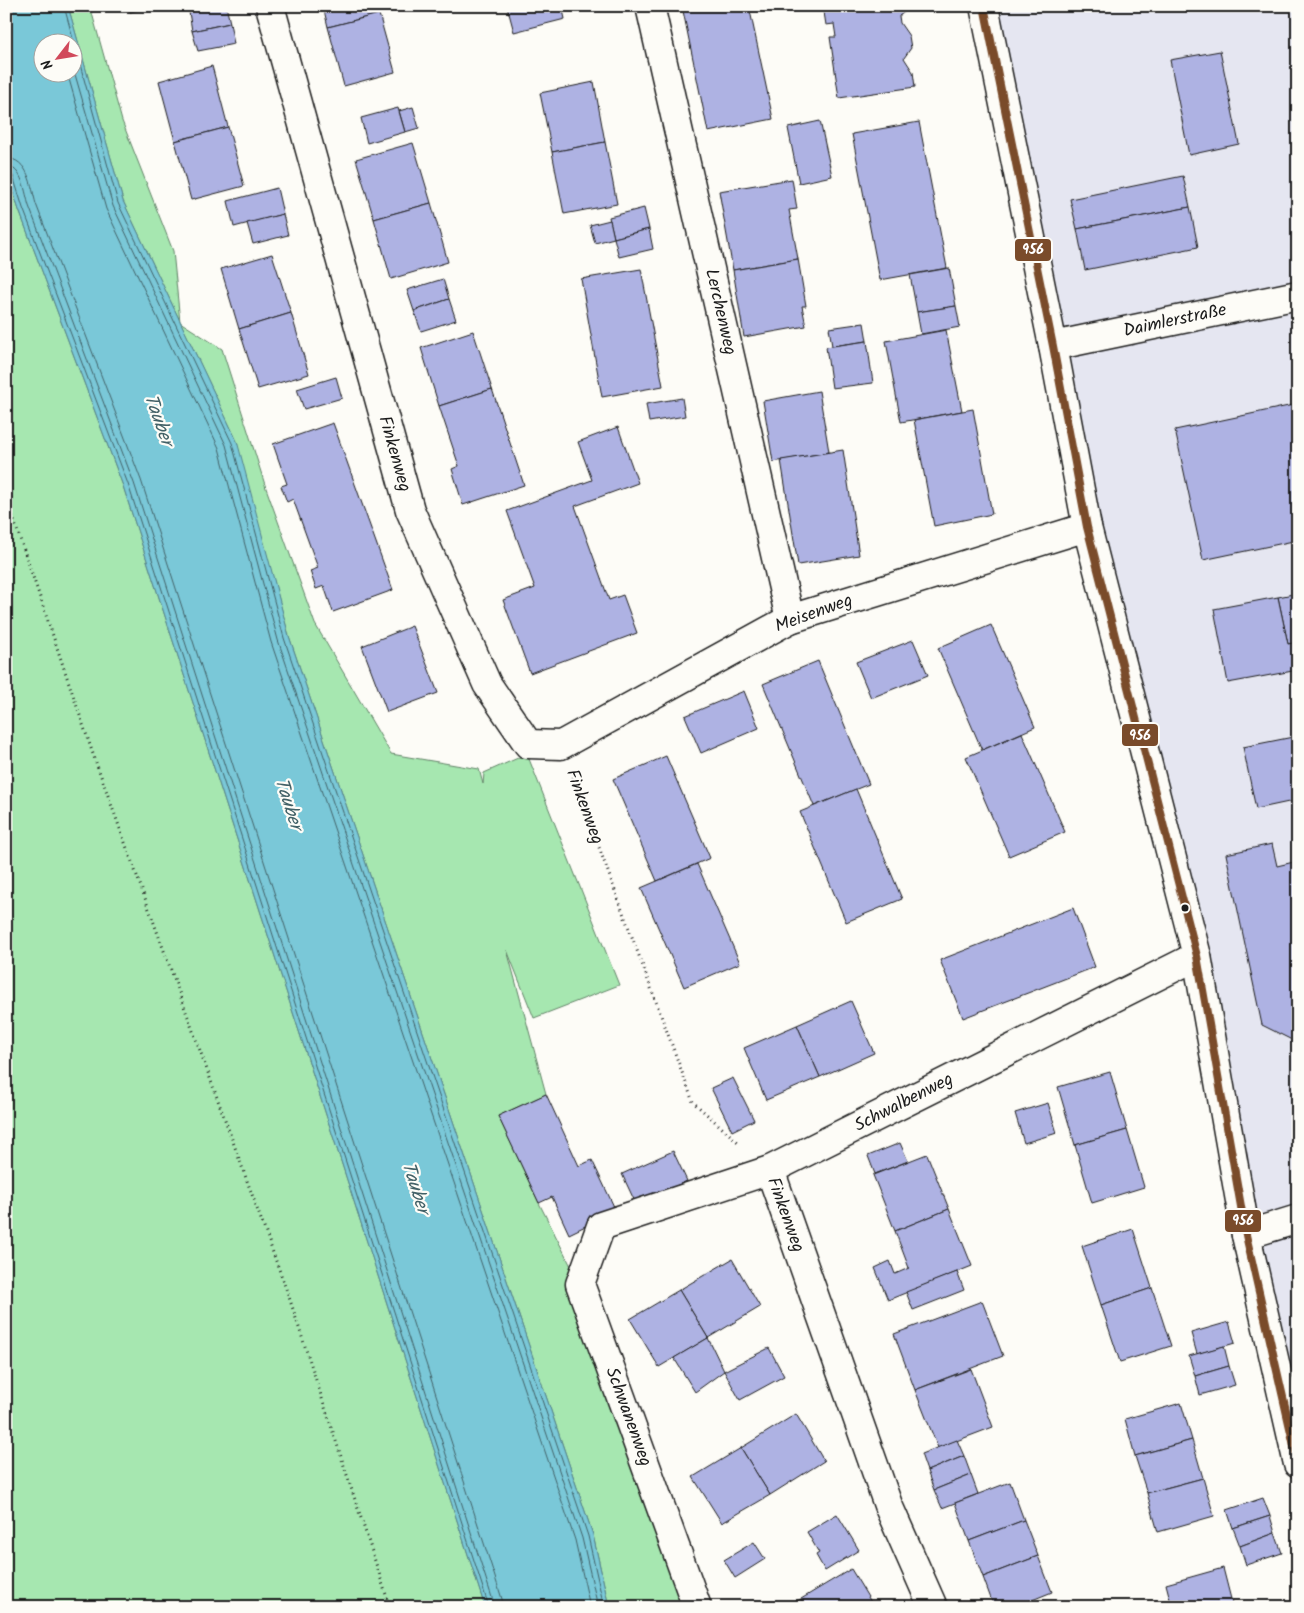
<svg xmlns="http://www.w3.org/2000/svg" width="1304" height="1613" viewBox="0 0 1304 1613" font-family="Kalam,sans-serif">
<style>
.built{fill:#e5e6f1}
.green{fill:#a6e7b0;stroke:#618266}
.water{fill:#7ac8d8;stroke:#54838d;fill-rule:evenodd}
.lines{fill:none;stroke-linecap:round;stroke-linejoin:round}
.shore{stroke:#426167;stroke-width:1}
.building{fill:#aeb2e3;stroke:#1c1c1c}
.minor-casing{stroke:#1c1c1c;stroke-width:31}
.path{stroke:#1c1c1c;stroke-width:3;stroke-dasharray:1 4;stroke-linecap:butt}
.minor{stroke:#fdfcf7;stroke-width:28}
.bus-1-casing{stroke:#fdfcf7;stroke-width:11}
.bus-1{stroke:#7a4b2a;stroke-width:8}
.bus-dot{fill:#1c1c1c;stroke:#fdfcf7;stroke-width:2}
.labels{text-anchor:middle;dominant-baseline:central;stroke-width:4.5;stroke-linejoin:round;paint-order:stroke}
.street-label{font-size:18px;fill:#1c1c1c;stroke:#fdfcf7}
.water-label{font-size:19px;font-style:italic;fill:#426167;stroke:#fdfcf7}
.line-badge{stroke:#fdfcf7;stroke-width:2}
.badge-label{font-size:14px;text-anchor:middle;font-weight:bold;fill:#fff}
</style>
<rect width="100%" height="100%" fill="#fdfcf7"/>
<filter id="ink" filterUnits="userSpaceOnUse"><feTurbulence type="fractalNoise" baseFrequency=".02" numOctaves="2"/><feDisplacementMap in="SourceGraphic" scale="10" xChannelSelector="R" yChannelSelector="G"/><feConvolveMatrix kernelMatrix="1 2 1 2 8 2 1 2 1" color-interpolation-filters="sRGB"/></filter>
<g filter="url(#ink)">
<polygon class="built" points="984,6 1298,6 1298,1458"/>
<g class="green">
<polygon points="68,6 90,6 122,121 173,251 180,322 222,349 266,488 315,624 391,754 479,769 483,784 484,773 527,754 619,985 534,1018 507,950 546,1094 498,1116 539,1203 580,1284 697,1607 609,1607 593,1535 289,636 234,435 123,201"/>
<polygon points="6,170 19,210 123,486 485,1607 6,1607"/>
</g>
<path class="water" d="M6,6H68L123,201L237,441L289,636L593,1535L609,1607H485L123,486L19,210L6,170ZM42,42H72V72H42Z"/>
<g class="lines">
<g class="shore">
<polyline points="64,6 118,203 232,443 284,638 588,1536 604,1607"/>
<polyline points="72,64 113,206 226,445 278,640 582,1538 598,1607"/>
<polyline points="67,72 106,209 219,448 271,642 575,1540 590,1607"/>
<path d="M6,158C29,159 31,186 36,204L141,480L502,1599L503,1607"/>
<path d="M6,166C23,167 25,193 29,206L134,483L495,1607"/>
<polyline points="6,172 11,173 13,176 23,208 128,484 489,1607"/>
</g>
</g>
<g class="building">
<polygon points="129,6 159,6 130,12"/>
<polygon points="215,6 226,6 230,23 192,31 189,12"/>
<polygon points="323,6 377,6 379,14 328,27"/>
<polygon points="507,6 562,6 565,19 514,32"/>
<polygon points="682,6 749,6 773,119 708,132"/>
<polygon points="823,6 905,6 907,10 899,16 900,23 909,36 911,48 904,58 913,72 915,87 839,98 830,37 836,37 834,24 826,25"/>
<polygon points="379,14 395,72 344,86 328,27"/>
<polygon points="230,23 234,44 198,51 192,31"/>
<polygon points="1220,51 1239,144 1189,155 1170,60"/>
<polygon points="212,66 228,127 175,141 159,81"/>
<polygon points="594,82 605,142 552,152 540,93"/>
<polygon points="413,107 419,128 405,132 399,111"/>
<polygon points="398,108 405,132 367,143 361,118"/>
<polygon points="820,121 832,176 799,183 788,128"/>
<polygon points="919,122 947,268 880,280 852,134"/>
<polygon points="228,127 244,186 191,200 175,141"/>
<polygon points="605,142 617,204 564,214 552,152"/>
<polygon points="413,143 431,203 374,219 356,159"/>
<polygon points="1183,176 1190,207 1077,229 1070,199"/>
<polygon points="792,179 797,209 789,210 798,259 733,270 719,191"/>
<polygon points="277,188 283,214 234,227 228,201"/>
<polygon points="431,203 448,262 391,279 374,219"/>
<polygon points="1190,207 1198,247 1085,270 1077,229"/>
<polygon points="644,208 649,229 614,238 609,217"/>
<polygon points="283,214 288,235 253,244 247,223"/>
<polygon points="610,220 614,238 595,243 590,225"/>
<polygon points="649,229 653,249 619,257 614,238"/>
<polygon points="272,254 291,313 239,329 221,269"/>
<polygon points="798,259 806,306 802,306 806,326 744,337 733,270"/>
<polygon points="949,268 956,306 917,312 910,275"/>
<polygon points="641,269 663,386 602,397 581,279"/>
<polygon points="443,279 449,299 414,311 407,290"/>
<polygon points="449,299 456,320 421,331 414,311"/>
<polygon points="956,306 960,327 921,334 917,312"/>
<polygon points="291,313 309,374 258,389 239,329"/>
<polygon points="864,323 867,341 832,346 829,328"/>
<polygon points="946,330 962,411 901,422 886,341"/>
<polygon points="473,331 492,389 439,406 421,348"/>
<polygon points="867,341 873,383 832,388 826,347"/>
<polygon points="336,377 342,398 304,409 297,389"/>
<polygon points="492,389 524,485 463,505 452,469 459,466 439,406"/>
<polygon points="819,391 829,452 773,462 763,401"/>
<polygon points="682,398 685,416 649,422 646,404"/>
<polygon points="1298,404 1298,540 1203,560 1175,430"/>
<polygon points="973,409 992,514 934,526 914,420"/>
<polygon points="333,423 393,590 333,612 324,586 316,589 310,571 318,568 293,499 287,502 281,486 287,484 273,444"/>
<polygon points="618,427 638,483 575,506 609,600 623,595 637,633 530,673 503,600 535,588 507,511 592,480 578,442"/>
<polygon points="843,450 859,555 798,565 781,460"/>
<polygon points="1298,593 1298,642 1288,644 1278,597"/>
<polygon points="1278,597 1288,644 1298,642 1298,670 1228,683 1214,609"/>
<polygon points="991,625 1035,727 982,750 938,648"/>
<polygon points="412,626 438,693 387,712 362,646"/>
<polygon points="913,640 928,675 871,698 856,662"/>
<polygon points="818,661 869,784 814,806 763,684"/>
<polygon points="744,691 759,728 701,753 685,716"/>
<polygon points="1022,733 1065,832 1009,856 966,757"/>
<polygon points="1298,736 1298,800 1256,809 1243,747"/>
<polygon points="666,756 710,858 657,881 613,779"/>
<polygon points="856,789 902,899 846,922 800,812"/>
<polygon points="1272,844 1277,866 1298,861 1298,1043 1262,1025 1226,854"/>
<polygon points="697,864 740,963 684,987 641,888"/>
<polygon points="1073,908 1095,967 963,1018 940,960"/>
<polygon points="851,1001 874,1053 820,1077 797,1025"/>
<polygon points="797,1025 820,1077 766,1100 744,1048"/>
<polygon points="1110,1072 1127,1130 1075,1145 1058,1087"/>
<polygon points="733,1078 754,1120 732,1131 711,1088"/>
<polygon points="546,1094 579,1166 592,1160 616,1211 569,1234 552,1197 539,1203 498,1116"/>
<polygon points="1048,1103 1057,1133 1024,1143 1015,1113"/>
<polygon points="1127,1130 1144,1187 1092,1203 1075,1145"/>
<polygon points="900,1143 908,1161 875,1174 868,1156"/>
<polygon points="673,1151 687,1181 636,1204 622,1174"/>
<polygon points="927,1154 949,1209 895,1231 873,1175"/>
<polygon points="949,1209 972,1266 888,1300 875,1268 890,1261 895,1274 909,1268 895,1231"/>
<polygon points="1133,1229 1152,1288 1101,1305 1082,1246"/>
<polygon points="732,1259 760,1307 708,1338 679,1290"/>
<polygon points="957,1272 964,1290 913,1310 906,1292"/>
<polygon points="1152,1288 1171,1346 1120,1362 1101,1305"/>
<polygon points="679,1290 708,1338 659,1367 630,1319"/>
<polygon points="982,1301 1003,1356 915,1390 894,1334"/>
<polygon points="1229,1322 1235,1343 1197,1354 1191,1333"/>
<polygon points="708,1338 724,1371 695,1392 674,1358"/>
<polygon points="1224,1346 1229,1366 1195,1376 1189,1356"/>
<polygon points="769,1348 784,1376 740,1400 724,1371"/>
<polygon points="1229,1366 1235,1385 1200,1395 1195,1376"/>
<polygon points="971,1369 993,1427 938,1448 915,1390"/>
<polygon points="1181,1403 1192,1440 1135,1456 1125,1419"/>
<polygon points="796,1414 824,1461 770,1495 741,1448"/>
<polygon points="957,1440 964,1456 927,1471 921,1454"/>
<polygon points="1192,1440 1203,1478 1147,1493 1135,1456"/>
<polygon points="741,1448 770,1495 722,1523 693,1477"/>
<polygon points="964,1456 971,1475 934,1490 927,1471"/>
<polygon points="971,1475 978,1494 942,1508 934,1490"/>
<polygon points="1203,1478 1214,1516 1158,1532 1147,1493"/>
<polygon points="1010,1482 1024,1520 969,1541 955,1503"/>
<polygon points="1263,1498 1270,1516 1233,1528 1227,1510"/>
<polygon points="837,1514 859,1550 825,1571 816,1555 819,1553 807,1532"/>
<polygon points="1270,1516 1275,1533 1240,1546 1233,1528"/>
<polygon points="1024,1520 1038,1556 983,1577 969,1541"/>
<polygon points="1275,1533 1282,1553 1246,1565 1240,1546"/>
<polygon points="754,1542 765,1559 735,1578 724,1560"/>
<polygon points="1038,1556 1052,1592 1015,1607 994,1607 983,1577"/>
<polygon points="1223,1568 1233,1607 1172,1607 1166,1584"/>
<polygon points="851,1569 874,1607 805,1607 801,1599"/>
<polygon points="801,1599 805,1607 787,1607"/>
</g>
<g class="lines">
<defs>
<g id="minor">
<polyline points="270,6 410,510 487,684 528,744 561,745 790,619 1087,527"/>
<polyline points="650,6 790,619"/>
<polyline points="984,6 1053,346 1087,527 1197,956 1246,1235 1298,1464"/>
<polyline points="1053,346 1298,295"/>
<polyline points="770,1170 888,1505 933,1607"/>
<polyline points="1246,1235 1298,1219"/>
<polyline points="697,1607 580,1284 601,1226 770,1170 1197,956"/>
</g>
</defs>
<use href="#minor" class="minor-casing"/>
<g class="path">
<polyline points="6,497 93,754 289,1297 390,1607"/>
<polyline points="573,777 693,1102 739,1143"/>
</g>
<use href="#minor" class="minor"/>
<defs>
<polyline id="bus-1" points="984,6 1053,346 1087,527 1197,956 1246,1235 1298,1463"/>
</defs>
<use href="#bus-1" class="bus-1-casing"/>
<use href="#bus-1" class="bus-1"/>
</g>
</g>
<circle class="bus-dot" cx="1185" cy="908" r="4.5"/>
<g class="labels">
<g class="street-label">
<text transform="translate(720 312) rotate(77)">Lerchenweg</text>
<text transform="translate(1175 321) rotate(-12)">Daimlerstraße</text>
<text transform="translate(394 454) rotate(74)">Finkenweg</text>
<text transform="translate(814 614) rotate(-20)">Meisenweg</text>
<text transform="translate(584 807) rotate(70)">Finkenweg</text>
<text transform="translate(904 1103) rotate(-27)">Schwalbenweg</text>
<text transform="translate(785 1215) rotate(70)">Finkenweg</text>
<text transform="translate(628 1417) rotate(70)">Schwanenweg</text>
</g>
<g class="water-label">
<text transform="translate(158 420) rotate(70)">Tauber</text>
<text transform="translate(288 804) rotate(72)">Tauber</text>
<text transform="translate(415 1188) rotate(72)">Tauber</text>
</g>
</g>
<g class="line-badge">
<rect x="1014" y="238" width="38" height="24" rx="5" fill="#7a4b2a"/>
<rect x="1121" y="723" width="38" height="24" rx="5" fill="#7a4b2a"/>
<rect x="1224" y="1209" width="38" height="24" rx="5" fill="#7a4b2a"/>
</g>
<g class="badge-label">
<text x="1033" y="254">956</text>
<text x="1140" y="740">956</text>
<text x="1243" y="1225">956</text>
</g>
<rect width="1304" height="1613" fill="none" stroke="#fdfcf7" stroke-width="25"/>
<rect x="12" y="12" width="1279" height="1588" fill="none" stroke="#1c1c1c" stroke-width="2" filter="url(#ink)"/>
<g transform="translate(58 58) rotate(239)"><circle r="24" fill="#fdfcf7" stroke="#a3a29f"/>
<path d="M0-4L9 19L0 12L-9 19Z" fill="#d1495b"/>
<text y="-8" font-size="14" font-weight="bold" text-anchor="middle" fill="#1c1c1c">N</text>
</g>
</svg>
